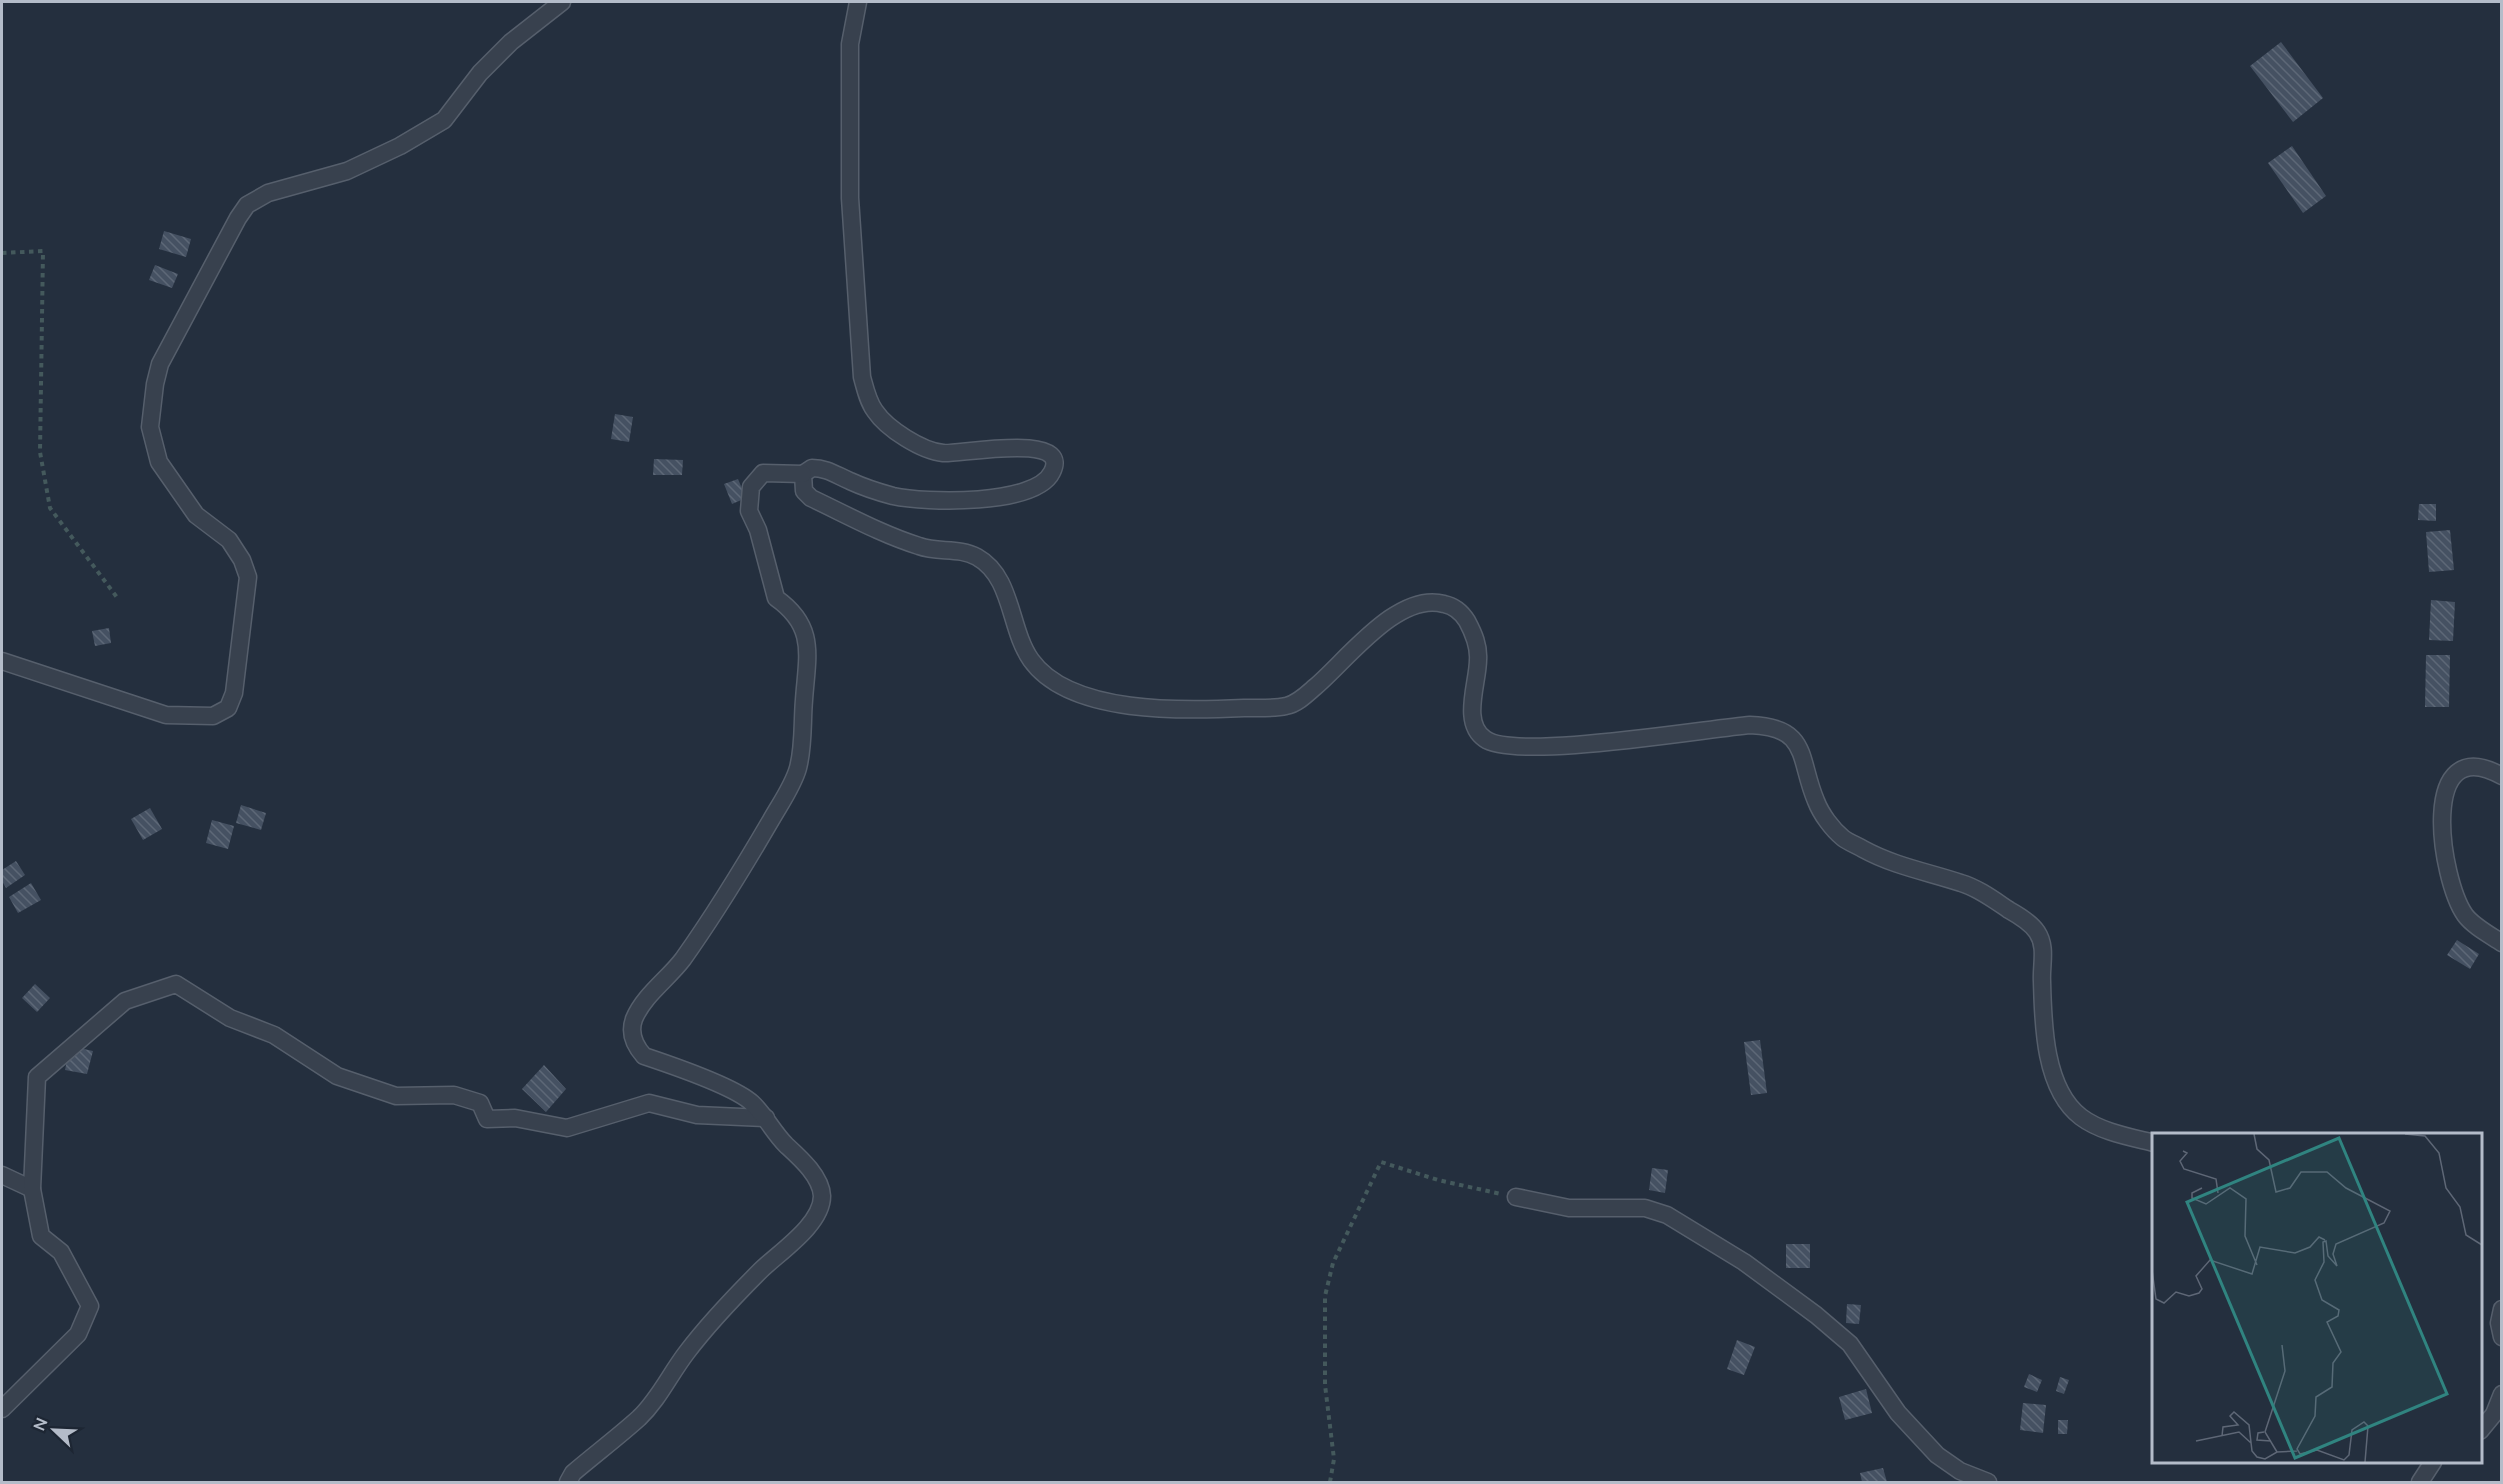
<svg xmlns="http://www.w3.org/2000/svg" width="2503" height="1484" viewBox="0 0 2503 1484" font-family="Mulish,sans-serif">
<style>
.building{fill:url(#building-back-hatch)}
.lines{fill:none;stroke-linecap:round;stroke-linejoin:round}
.street-casing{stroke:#565f6c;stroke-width:19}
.path{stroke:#44595c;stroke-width:4;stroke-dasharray:4.5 4.5;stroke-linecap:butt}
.street{stroke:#38414e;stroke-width:16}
.inset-road{fill:none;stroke:#5e6776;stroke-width:1.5}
.view{fill:#308480;fill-opacity:0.15;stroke:#308480;stroke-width:3}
.inset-edge{fill:none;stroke:#b4bcc9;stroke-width:3}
</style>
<defs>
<pattern id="building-back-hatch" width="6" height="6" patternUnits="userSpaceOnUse" patternTransform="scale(1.5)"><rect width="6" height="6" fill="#455162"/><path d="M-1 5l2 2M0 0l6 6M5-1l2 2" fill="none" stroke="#5d6877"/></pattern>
</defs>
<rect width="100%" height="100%" fill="#242f3e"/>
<g class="building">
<polygon points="2281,42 2323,98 2293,122 2250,66"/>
<polygon points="2292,146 2326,196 2303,213 2268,163"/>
<polygon points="164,231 191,239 186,257 159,249"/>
<polygon points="155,265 178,274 172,288 149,280"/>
<polygon points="615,414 633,417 629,442 611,439"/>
<polygon points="654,459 683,460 682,475 653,475"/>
<polygon points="738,479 746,498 732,504 724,484"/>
<polygon points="2419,504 2436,504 2436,521 2418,520"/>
<polygon points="2450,530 2454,570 2429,572 2426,532"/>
<polygon points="2431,600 2455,602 2453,641 2429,640"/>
<polygon points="109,628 111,643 95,646 92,631"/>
<polygon points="2426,655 2450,655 2449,707 2425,707"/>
<polygon points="241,805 266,813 261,830 236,823"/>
<polygon points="150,808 162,829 143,840 131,819"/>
<polygon points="212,820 234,826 228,849 206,843"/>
<polygon points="16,861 25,875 6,888 2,881 2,870"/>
<polygon points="31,883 41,900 18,913 9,897"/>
<polygon points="2457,940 2479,954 2470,969 2447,955"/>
<polygon points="35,984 50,998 37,1012 22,998"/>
<polygon points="1760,1040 1767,1093 1751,1095 1744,1042"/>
<polygon points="70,1046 93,1051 87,1074 65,1070"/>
<polygon points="544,1065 566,1089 546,1112 522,1089"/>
<polygon points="1652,1168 1668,1170 1665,1193 1649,1190"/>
<rect x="1786" y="1244" width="24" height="24"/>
<polygon points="1847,1304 1861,1305 1859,1324 1846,1323"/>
<polygon points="1737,1340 1755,1347 1744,1375 1727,1369"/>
<polygon points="2029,1374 2042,1380 2037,1392 2024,1387"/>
<polygon points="2060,1377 2069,1380 2064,1394 2056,1391"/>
<polygon points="1866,1389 1872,1413 1845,1420 1839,1397"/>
<polygon points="2023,1403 2046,1405 2043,1433 2020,1430"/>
<polygon points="2058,1420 2068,1420 2067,1434 2058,1434"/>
<polygon points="1883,1468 1887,1482 1862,1482 1860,1473"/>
</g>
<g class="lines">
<defs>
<g id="street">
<path d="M858,2L850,44V198L862,377C865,388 868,402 875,411C887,429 922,451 943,453C957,455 1073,431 1052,472C1036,506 925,503 893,496C878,492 863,487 850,481C836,475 827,468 812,468L803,474L804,491L811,498C847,515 881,534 919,546C938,553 959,547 977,557C1013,577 1009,629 1031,660C1070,715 1185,711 1244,708C1257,708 1273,709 1286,706C1297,704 1307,694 1315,687C1347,660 1398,591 1444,604C1454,606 1462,613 1467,621C1474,634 1479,646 1478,660C1478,683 1461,723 1485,739C1515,761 1704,729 1750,725C1810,727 1798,759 1816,801C1821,814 1832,829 1843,838C1848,842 1856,845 1863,849C1894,866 1928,872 1961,883C1978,888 1994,900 2009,910C2018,915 2031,923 2037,932C2047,947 2041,965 2042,981C2043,1023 2044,1089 2081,1117C2101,1132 2130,1137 2154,1143"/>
<polyline points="2,661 166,715 213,716 228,708 234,693 248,577 242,560 229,540 196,515 159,462 150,427 155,384 160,364 238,218 247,205 268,193 347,171 400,146 444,120 480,73 511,42 562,2"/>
<path d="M2502,776C2417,729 2440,879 2465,915C2473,926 2490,935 2502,943"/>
<polyline points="2,1175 32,1189"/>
<polyline points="1516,1197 1569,1208 1645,1208 1667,1215 1744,1262 1816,1315 1850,1344 1898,1413 1937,1455 1960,1471 1988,1482"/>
<polyline points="2502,1309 2499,1323 2502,1337"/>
<polyline points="2,1409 78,1334 90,1306 61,1252 41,1236 32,1189 37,1077 125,1001 176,984 230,1018 274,1035 337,1076 396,1096 454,1095 480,1103 487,1119 515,1118 567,1128 649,1103 697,1115 766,1118"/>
<polyline points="2480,1431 2494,1414 2502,1394"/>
<path d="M568,1482L573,1473C594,1455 618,1437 639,1418C659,1399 670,1374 687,1352C709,1323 734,1297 760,1271C778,1253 822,1225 822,1196C821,1176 799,1157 786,1145C773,1132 765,1115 752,1103C735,1087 668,1064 644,1056C634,1045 629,1033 634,1019C644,995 668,979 683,959C715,914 743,868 771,820C780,804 793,786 798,768C804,745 802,723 804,700C807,656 817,627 776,598L758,530L749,511L751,487L763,473L803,474"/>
<polyline points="2420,1482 2433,1462"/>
</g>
</defs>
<use href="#street" class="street-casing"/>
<g class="path">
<polyline points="2,253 43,251 40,452 50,508 119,600"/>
<polyline points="1330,1482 1334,1459 1325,1385 1325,1296 1333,1263 1381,1162 1438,1180 1501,1194"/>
</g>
<use href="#street" class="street"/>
</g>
<g transform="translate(2152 1133)">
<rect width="330" height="330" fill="#242f3e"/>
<path class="inset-road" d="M102,1L105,16L117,27L124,59L138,55L149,39H175L194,55L238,78L232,90L184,111L181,121L185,133L176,123L174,108L171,109L172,129L163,147L170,167L187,177L186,183L175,189L189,219L181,230L180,254L164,264L163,283L145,316L148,321L165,317L192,327L197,322L200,297L212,289L216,293L213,329M253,1L273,3L287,20L294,55L308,74L314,102L330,112M31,18L35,20L28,28L32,36L64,46L66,60M50,55L40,60V65L54,71L78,55L94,66L93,103L105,132M0,137L4,166L12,170L24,159L37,163L47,160L50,156L44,143L58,127L100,141L108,114L143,120L158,114L167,104L173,107M112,299L106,300L105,307L119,308M70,303L71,294L86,292L78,283L82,279L97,292L100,318L105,324L113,326L125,319L145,318M44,308L87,299L99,310M125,319L113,299L133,238L130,212"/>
<path class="view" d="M187,5L295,261L143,325L35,69Z"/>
<rect width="330" height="330" class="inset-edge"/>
</g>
<rect width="2503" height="1484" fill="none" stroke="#b4bcc9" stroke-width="6"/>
<g transform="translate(54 1430) rotate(293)" stroke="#1d2633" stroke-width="4.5" paint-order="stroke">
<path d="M0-4.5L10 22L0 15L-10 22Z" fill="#b4bcc9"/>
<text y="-9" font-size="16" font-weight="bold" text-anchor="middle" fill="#b4bcc9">N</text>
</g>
</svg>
